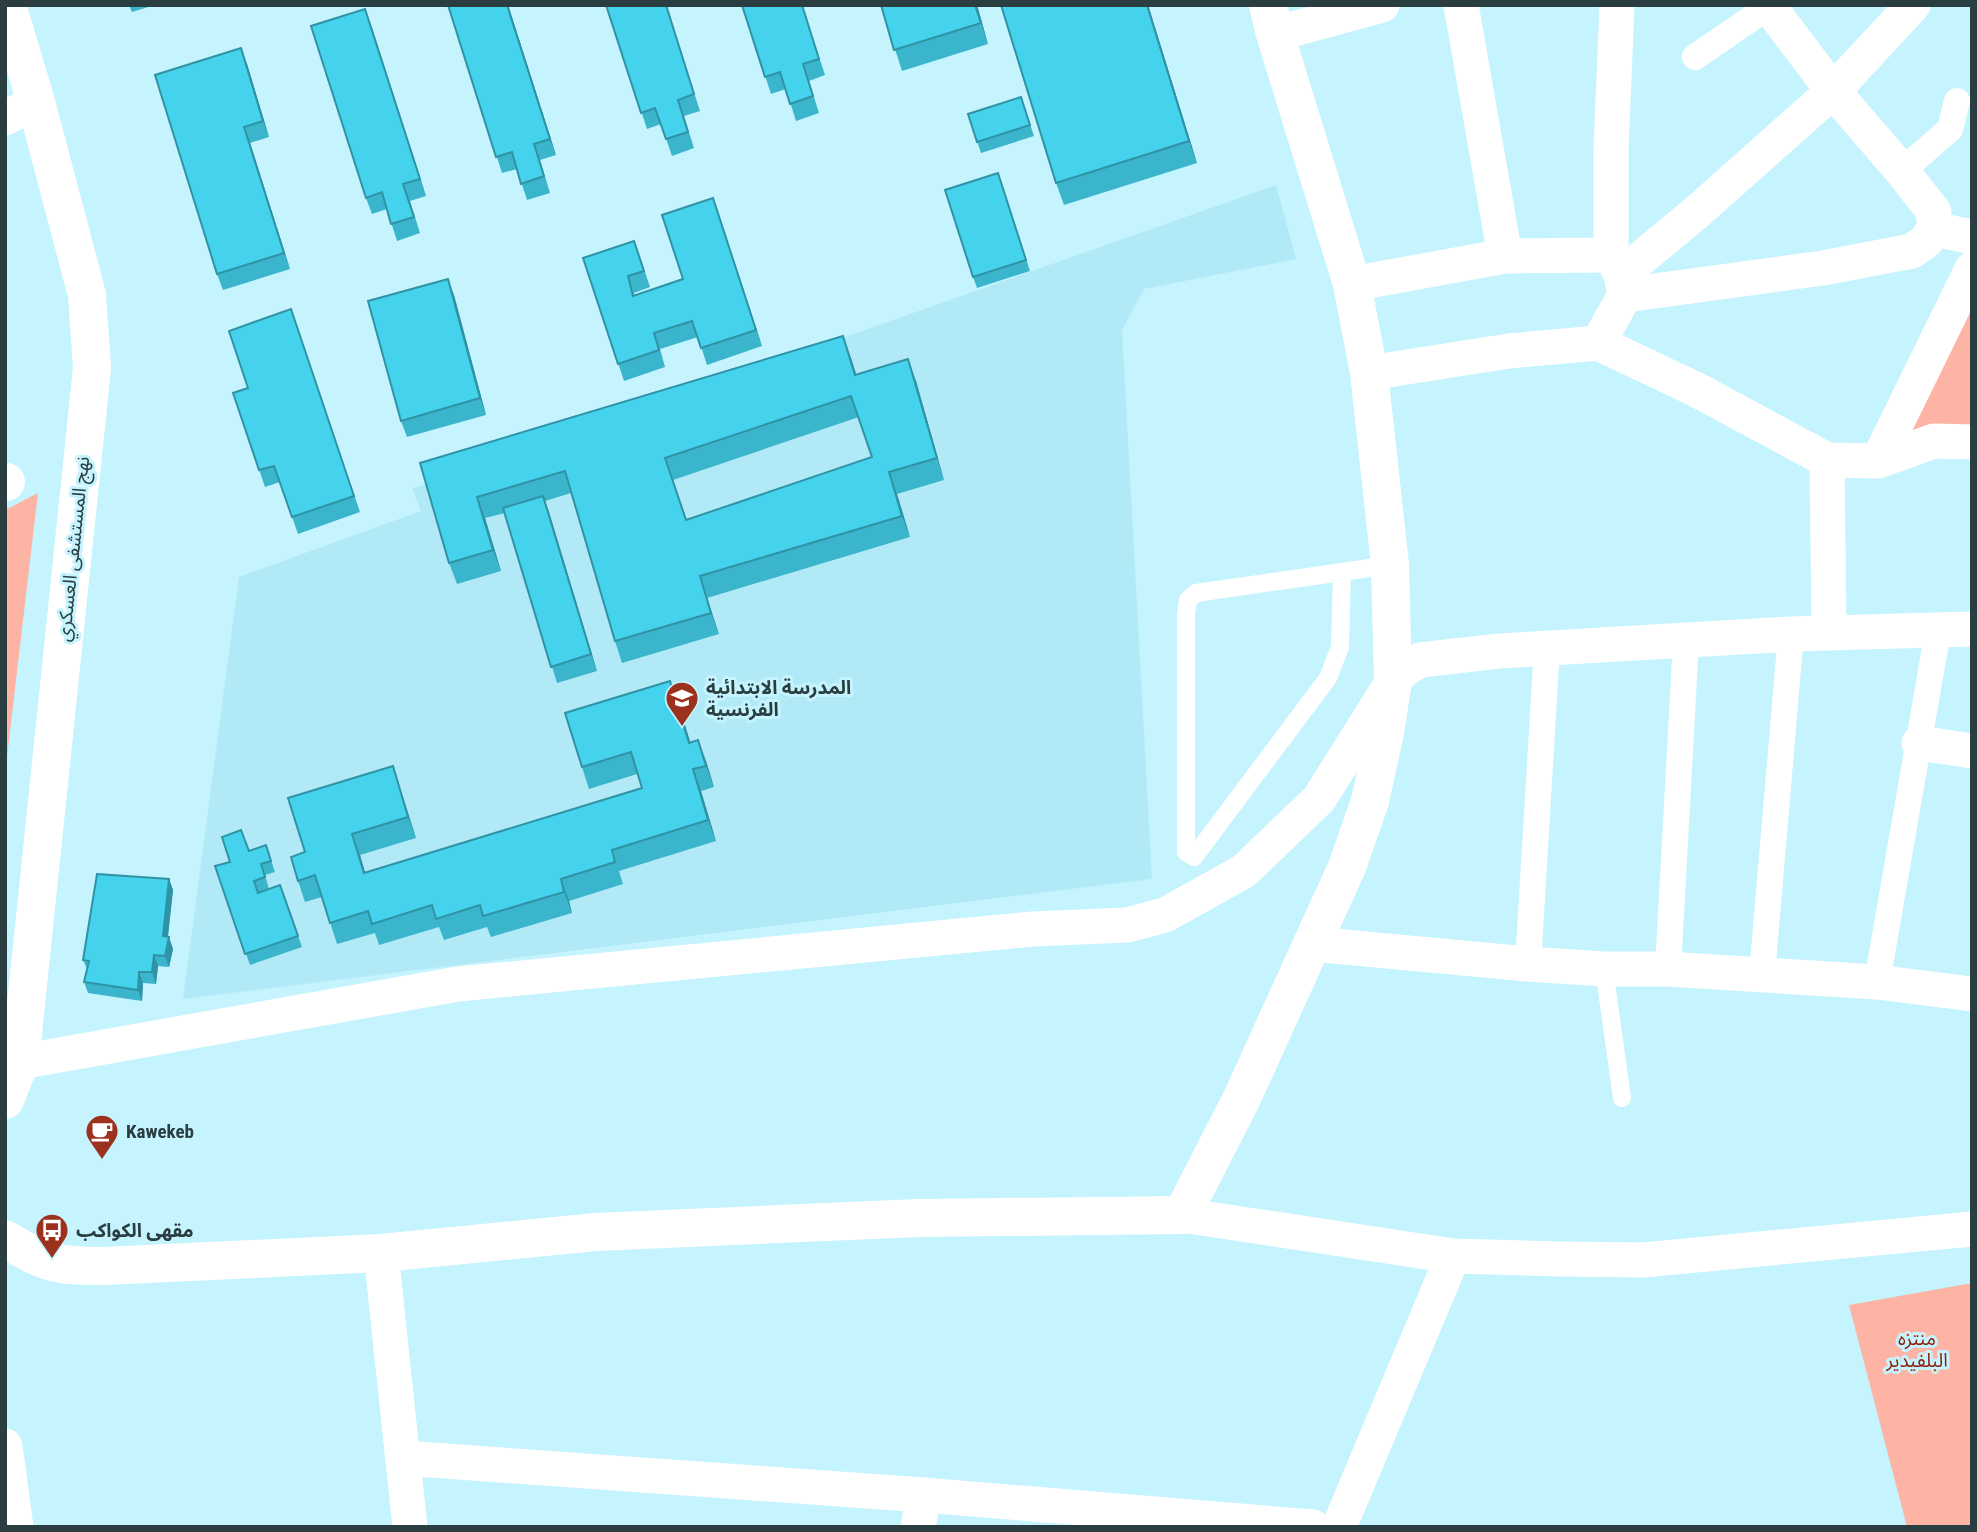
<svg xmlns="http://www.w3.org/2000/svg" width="1977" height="1532" viewBox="0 0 1977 1532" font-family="'Roboto Condensed','Noto Sans Arabic',sans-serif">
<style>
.built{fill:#b1eaf6}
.green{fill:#fdb4a4}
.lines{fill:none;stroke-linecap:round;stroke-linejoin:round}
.service{stroke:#fff;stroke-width:18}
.pedestrian{stroke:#fff;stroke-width:26}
.minor{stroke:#fff;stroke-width:35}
.tertiary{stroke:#fff;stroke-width:38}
.wall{fill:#3bb5cb;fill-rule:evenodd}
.shaded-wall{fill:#3093a5}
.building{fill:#45d2ec;stroke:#3093a5;stroke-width:2;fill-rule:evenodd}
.labels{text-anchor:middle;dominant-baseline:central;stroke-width:6;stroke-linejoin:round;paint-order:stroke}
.street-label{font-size:19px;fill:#2a3d41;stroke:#c5f4fe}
.poi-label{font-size:19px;font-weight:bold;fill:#2a3d41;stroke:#c5f4fe;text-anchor:start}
.park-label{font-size:19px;fill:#8d210c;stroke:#c5f4fe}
</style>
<rect width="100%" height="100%" fill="#c5f4fe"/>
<polygon class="built" points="1276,185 1296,259 1144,289 1122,330 1152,879 183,999 239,577 421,511 412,488 428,484"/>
<g class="green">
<polygon points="1972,285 1972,430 1886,461"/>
<polygon points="38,493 5,774 5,510"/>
<polygon points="1972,1283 1972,1527 1907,1527 1849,1305"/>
</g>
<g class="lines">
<g class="service">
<polyline points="1342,572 1340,647 1328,678 1194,857 1186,852 1186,615 1188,600 1196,593 1390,565"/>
<polyline points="1604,969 1622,1098"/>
</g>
<g class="pedestrian">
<polyline points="1695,57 1768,7"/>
<polyline points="1902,171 1950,129 1957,101"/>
<polyline points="1528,964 1547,648"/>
<polyline points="1668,969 1686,641"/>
<polyline points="1762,974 1791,634"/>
<polyline points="1877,982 1938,631"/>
</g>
<g class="minor">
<polyline points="1461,5 1505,256"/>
<polyline points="1275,34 1382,5"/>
<polyline points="5,118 36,102"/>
<polyline points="1934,229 1972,237"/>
<polyline points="1621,275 1697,212 1833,91 1913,5"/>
<polyline points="1352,284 1505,256 1611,255"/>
<polyline points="1625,295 1823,268 1912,251 1926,241 1934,229 1934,212 1902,171 1833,91 1768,5"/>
<polyline points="1598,343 1625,295 1621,275 1611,255 1611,149 1617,5"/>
<polyline points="1369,373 1509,351 1598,343 1697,390 1827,460 1878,461 1972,269"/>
<polyline points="1827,460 1829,633"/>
<polyline points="1878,461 1934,441 1972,442"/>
<polyline points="1919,743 1972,751"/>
<polyline points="1312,944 1528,964 1604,969 1668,969 1877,982 1972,994"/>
<polyline points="20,1062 458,984 1033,929 1127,925 1165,915 1244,871 1319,799 1393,681 1404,670 1420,660 1499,651 1791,634 1972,629"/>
<polyline points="1182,1215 1453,1256 1561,1259 1643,1260 1972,1229"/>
<polyline points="381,1253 410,1527"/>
<polyline points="5,1446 16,1527"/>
<polyline points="403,1458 924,1495 1313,1527"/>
<polyline points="918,1527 924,1495"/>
<polyline points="1339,1527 1453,1256"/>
</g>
<g class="tertiary">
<polyline points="5,482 6,482"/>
<polyline points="5,1100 20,1062 92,368 87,295 36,102 7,5"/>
<path d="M5,1239C47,1264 55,1266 104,1266L381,1253L596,1232L919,1218L1182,1215L1241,1100L1347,867L1370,801L1385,732L1393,681L1390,565L1369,373L1352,284L1275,34L1268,5"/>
</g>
</g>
<g class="wall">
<polygon points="129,5 155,5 132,12"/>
<polygon points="448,5 508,5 556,155 540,160 550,193 527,200 517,169 502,173"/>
<polygon points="606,5 666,5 700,111 684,116 694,148 672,156 661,124 647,129"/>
<polygon points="742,5 802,5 825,75 809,81 819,113 796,121 786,89 771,94"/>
<polygon points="881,5 977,5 988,44 902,71"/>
<polygon points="1001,5 1148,5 1197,163 1064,205 1056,183"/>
<polygon points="371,25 426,196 410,201 420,233 397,241 387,209 372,214 366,198"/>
<polygon points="247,64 269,137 250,143 290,269 223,290 217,274"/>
<polygon points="1021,97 1034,136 981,153 968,114"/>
<polygon points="1002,184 1030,271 977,288 973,277"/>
<polygon points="719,215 762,346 707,365 698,337 660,349 665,367 624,381 583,258 640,257 650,287 634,293 634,295 683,279"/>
<polygon points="454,295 486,415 407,437 401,421"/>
<polygon points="291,309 360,512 298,534 280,482 265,487 233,393 248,388"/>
<path d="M851,358L856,375L916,381L944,480L897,494L910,537L707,598L719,634L622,663L615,641L571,493L545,501L597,671L557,683L505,513L485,518L501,571L457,584L449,563L420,463ZM859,417L872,457L687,520L673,480Z"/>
<polygon points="678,702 690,743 706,761 714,787 701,791 716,841 619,871 623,884 569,901 572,913 491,937 487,927 444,940 439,927 379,945 375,933 337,944 322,897 305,902 298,881 305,852 400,788 416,838 360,855 365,872 642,788 637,774 589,789 582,767"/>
<polygon points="266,845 275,872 265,875 269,889 258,893 280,885 302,947 250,965 215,866 230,862 249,851"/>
<polygon points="169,879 173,890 168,937 173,949 169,967 158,966 156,984 143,983 142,1001 88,993 84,982 87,969 83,960"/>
</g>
<g class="shaded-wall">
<polygon points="507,5 508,5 556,155 550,139"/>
<polygon points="975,5 977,5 988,44"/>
<polygon points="1147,5 1148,5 1197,163 1189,141"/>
<polygon points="365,9 371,25 426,196 420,179"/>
<polygon points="241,48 247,64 269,137 263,121"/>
<polygon points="244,127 250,143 290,269 284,253"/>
<polygon points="713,198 719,215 762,346 756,330"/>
<polygon points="448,279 454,295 486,415 480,398"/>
<polygon points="843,336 851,358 863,396 855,375"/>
<polygon points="908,359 916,381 944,480 937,458"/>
<polygon points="889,472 897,494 910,537 902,516"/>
<polygon points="543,496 549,512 597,671 591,654"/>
<polygon points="477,497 485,518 501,571 493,550"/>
<polygon points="700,576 707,598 719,634 711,613"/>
<polygon points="670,681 678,702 697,764 689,743"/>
<polygon points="698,740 706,761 714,787 706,766"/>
<polygon points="393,766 400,788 416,838 408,817"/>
<polygon points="693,769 701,791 716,841 708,820"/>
<polygon points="352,834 360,855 371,894 364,873"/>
<polygon points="169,879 173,890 167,944 169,937 173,949 169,967 165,956 163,936"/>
<polygon points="561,879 569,901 572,913 564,892"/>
<polygon points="154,955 158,966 156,984 152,972"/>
<polygon points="139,972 143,983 142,1001 138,990"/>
</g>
<g class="building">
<polygon points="448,5 507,5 550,139 534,144 544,176 521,184 512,152 496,157"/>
<polygon points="606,5 666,5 694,94 678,100 688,132 666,139 655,108 641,113"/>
<polygon points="742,5 802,5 819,59 803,64 813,96 790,104 780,72 765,77"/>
<polygon points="881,5 975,5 981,23 894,50"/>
<polygon points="1001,5 1147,5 1189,141 1056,183"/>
<polygon points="365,9 420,179 403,184 414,217 391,224 382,192 366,198 311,26"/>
<polygon points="241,48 263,121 244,127 284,253 217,274 155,75"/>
<polygon points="1021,97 1030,125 977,142 968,114"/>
<polygon points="998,173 1026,260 973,277 945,190"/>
<polygon points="713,198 756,330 701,348 692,321 654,333 659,350 618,364 583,258 634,241 644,271 628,276 633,296 683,279 662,215"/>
<polygon points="448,279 480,398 401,421 368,301"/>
<polygon points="291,309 354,496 292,517 274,466 259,470 233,393 248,388 229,331"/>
<path d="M843,336L855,375L908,359L937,458L889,472L902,516L700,576L711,613L615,641L565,471L477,497L493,550L449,563L420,463ZM851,396L872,457L686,520L665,458Z"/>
<polygon points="543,496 591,654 551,667 503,508"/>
<polygon points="670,681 689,743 698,740 706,766 693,769 708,820 612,850 615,862 561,879 564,892 483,916 480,905 436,919 432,905 372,924 368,911 330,923 315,875 298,881 291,857 305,852 288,798 393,766 408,817 352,834 364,873 642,788 631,752 582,767 565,713"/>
<polygon points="241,830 249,851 266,845 271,861 261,864 265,877 254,881 258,893 280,885 298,936 245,954 215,866 230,862 222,837"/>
<polygon points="97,874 169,879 163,936 169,937 165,956 154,955 152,972 139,972 138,990 84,982 89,961 83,960"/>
</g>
<defs>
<symbol id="school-pin" viewBox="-11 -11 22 30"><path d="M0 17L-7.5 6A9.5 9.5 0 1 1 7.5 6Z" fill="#9c321e" stroke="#c5f4fe"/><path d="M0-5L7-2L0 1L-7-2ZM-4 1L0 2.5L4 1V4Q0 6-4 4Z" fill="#fff"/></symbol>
<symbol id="cafe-pin" viewBox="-11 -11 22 30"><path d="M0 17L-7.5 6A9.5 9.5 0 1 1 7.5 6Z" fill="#9c321e" stroke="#c5f4fe"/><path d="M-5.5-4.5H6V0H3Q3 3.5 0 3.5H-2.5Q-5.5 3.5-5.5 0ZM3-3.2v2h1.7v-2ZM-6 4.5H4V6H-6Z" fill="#fff"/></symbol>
<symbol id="bus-pin" viewBox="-11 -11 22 30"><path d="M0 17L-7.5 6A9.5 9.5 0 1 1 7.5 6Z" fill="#9c321e" stroke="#c5f4fe"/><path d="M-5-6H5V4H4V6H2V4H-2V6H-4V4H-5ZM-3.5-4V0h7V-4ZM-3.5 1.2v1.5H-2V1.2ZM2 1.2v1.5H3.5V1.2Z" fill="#fff"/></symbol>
</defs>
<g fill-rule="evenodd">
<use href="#school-pin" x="663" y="679" width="38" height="52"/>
<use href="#cafe-pin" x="83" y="1112" width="38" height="52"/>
<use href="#bus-pin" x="33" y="1211" width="38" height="52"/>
</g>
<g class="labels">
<g class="street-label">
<text transform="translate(73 549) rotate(-84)">نهج المستشفى العسكري</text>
</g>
<g class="poi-label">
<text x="706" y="687">المدرسة الابتدائية<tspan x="706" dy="22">الفرنسية</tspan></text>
<text x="126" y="1131">Kawekeb</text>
<text x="76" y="1230">مقهى الكواكب</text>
</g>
<g class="park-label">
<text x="1917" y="1338">منتزه<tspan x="1917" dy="22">البلفيدير</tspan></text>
</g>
</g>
<rect width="1977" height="1532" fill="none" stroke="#2a3d41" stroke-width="14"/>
</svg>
